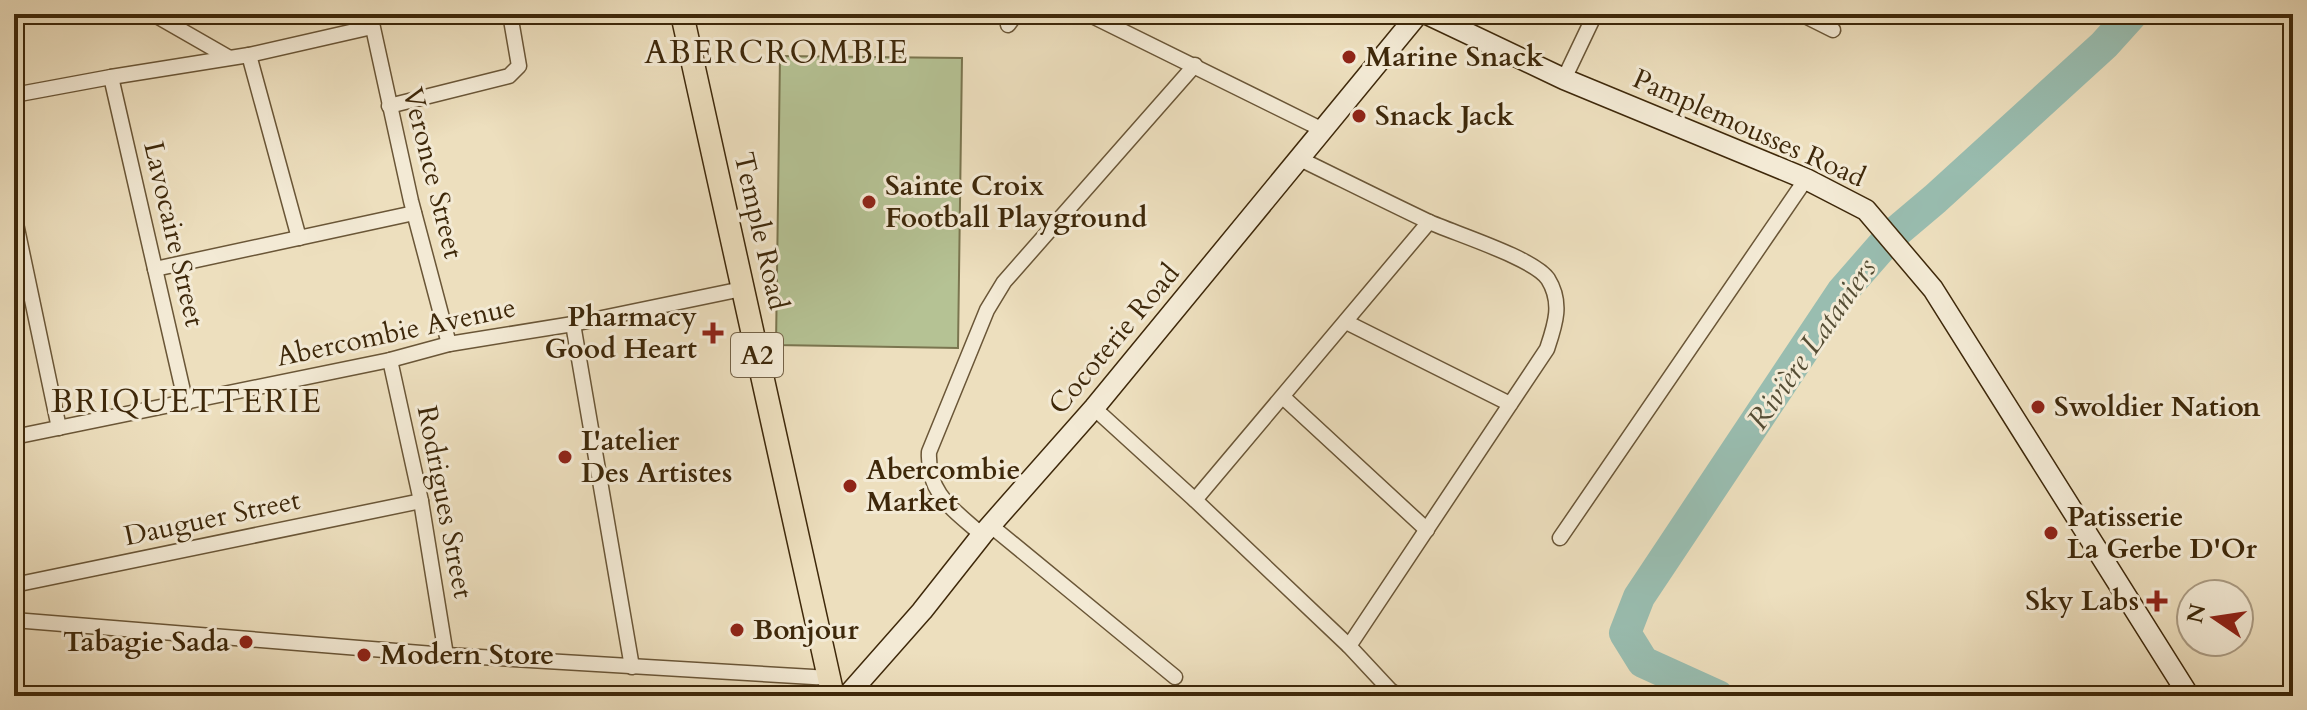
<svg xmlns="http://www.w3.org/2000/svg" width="2307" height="710" viewBox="0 0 2307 710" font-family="Cardo,serif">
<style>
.green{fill:#b5c294;stroke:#7a754f;stroke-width:2}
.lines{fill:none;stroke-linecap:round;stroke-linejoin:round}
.river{stroke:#99bdb0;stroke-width:32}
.street-casing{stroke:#6a5637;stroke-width:17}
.secondary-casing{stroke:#3e280a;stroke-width:23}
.primary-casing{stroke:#3e280a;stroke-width:25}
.street{stroke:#f3ead5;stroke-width:14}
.secondary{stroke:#f3ead5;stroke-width:20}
.primary{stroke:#eddfbe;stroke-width:22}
.poi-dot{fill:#8f2418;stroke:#f3ead5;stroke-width:3}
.labels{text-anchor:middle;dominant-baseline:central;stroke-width:6;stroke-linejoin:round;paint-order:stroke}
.shield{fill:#f3ead5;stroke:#746247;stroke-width:2}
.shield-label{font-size:26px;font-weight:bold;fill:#3e280a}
.poi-label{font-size:28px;font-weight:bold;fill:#3e280a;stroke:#f3ead5;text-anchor:start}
.street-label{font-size:28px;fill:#3e280a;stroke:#f3ead5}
.water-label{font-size:30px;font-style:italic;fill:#554d34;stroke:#f3ead5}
.quarter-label{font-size:32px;letter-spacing:2px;fill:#3e280a;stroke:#f3ead5}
</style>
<rect width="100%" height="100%" fill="#eddfbe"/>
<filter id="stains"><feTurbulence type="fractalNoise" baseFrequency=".0025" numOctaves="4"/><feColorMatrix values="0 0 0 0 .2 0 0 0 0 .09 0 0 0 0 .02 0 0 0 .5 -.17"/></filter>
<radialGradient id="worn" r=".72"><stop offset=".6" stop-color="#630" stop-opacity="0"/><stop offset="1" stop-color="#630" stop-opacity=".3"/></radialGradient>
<polygon class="green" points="780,56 962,58 958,348 776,345"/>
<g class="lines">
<polyline class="river" points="1718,696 1643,662 1625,633 1639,597 1842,292 1890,237 1935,199 2104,45 2132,14"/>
<defs>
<g id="street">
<polyline points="153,14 228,57"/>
<polyline points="370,14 411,201 449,344"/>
<polyline points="1088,14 1323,130"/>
<polyline points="1801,14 1833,30"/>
<polyline points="1008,25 1016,14"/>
<polyline points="249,55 299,238"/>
<polyline points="111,77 186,404"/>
<polyline points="1564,79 1595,14"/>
<polyline points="14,95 111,77 249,55 372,27"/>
<polyline points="389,106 509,76 519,66 510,14"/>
<path d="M1300,159C1343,180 1385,201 1427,221C1453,233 1534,258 1548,279C1563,303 1555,325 1547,349L1349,646"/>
<polyline points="14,214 59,428"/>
<polyline points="155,269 414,213"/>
<polyline points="1346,322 1510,404"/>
<polyline points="573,324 632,667"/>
<polyline points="390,360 421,501 446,655"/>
<polyline points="1283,397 1427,530"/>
<polyline points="1094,408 1195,500 1349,646 1390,690 1399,696"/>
<polyline points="14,437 390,360 449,344 573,324 742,289"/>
<polyline points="1195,500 1429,222"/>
<polyline points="990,525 1175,677"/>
<path d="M982,535C953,509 927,494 929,452L987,310L1004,282L1195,65"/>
<polyline points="1560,538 1806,179"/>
<polyline points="14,585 421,501"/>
<polyline points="14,620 446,655 830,678"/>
</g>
<g id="secondary">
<polyline points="1427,14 1564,79 1806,179 1866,210 1933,289 2189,696"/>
<polyline points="847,696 922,611 982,535 1094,408 1418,14"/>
</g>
<polyline id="primary" points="682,14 833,696"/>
</defs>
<use href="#street" class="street-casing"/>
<use href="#secondary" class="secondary-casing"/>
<use href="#primary" class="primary-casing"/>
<use href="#street" class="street"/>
<use href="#secondary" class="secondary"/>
<use href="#primary" class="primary"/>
</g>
<g class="poi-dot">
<circle cx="1349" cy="57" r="8"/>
<circle cx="1359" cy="116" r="8"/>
<circle cx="869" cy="202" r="8"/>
<path d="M709 321h8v8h8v8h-8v8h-8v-8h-8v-8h8z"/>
<circle cx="2038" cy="407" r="8"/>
<circle cx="565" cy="457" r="8"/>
<circle cx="850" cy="486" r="8"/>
<circle cx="2051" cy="533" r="8"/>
<path d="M2153 589h8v8h8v8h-8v8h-8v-8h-8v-8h8z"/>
<circle cx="737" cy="630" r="8"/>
<circle cx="246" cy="642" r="8"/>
<circle cx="364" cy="655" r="8"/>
</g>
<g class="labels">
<rect class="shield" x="731" y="333" width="52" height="44" rx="6"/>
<g class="shield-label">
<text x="757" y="355">A2</text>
</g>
<g class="poi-label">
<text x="1365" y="57">Marine Snack</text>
<text x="1375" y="116">Snack Jack</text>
<text x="885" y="186">Sainte Croix<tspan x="885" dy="32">Football Playground</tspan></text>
<text x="697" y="317" text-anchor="end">Pharmacy<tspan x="697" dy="32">Good Heart</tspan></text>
<text x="2054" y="407">Swoldier Nation</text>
<text x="581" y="441">L'atelier<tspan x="581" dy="32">Des Artistes</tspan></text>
<text x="866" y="470">Abercombie<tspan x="866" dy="32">Market</tspan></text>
<text x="2067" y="517">Patisserie<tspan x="2067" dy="32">La Gerbe D'Or</tspan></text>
<text x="2139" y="601" text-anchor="end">Sky Labs</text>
<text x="753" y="630">Bonjour</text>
<text x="230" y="642" text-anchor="end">Tabagie Sada</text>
<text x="380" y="655">Modern Store</text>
</g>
<g class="street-label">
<text transform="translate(1749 128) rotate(24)">Pamplemousses Road</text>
<text transform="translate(433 173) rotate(76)">Veronce Street</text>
<text transform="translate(761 231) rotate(77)">Temple Road</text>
<text transform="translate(174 234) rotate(77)">Lavocaire Street</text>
<text transform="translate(396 332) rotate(-12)">Abercombie Avenue</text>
<text transform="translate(1114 339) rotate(-50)">Cocoterie Road</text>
<text transform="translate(445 502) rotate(79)">Rodrigues Street</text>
<text transform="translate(212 518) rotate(-12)">Dauguer Street</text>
</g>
<g class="water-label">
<text transform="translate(1812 344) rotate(-55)">Rivière Lataniers</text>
</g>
<g class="quarter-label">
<text x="777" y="53">ABERCROMBIE</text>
<text x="187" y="402">BRIQUETTERIE</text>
</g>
</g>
<rect width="2307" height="710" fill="none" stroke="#eddfbe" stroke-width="48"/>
<rect x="16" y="16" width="2275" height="678" fill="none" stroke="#3e280a" stroke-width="4"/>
<rect x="24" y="24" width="2259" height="662" fill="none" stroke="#3e280a" stroke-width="2"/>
<g transform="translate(2215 618) rotate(283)"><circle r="38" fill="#f3ead5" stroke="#ab9c84" stroke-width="2"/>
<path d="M0-6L14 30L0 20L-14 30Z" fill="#8f2418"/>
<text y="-12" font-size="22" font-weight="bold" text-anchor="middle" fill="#3e280a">N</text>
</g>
<rect width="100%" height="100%" filter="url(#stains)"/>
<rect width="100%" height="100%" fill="url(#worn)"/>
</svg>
